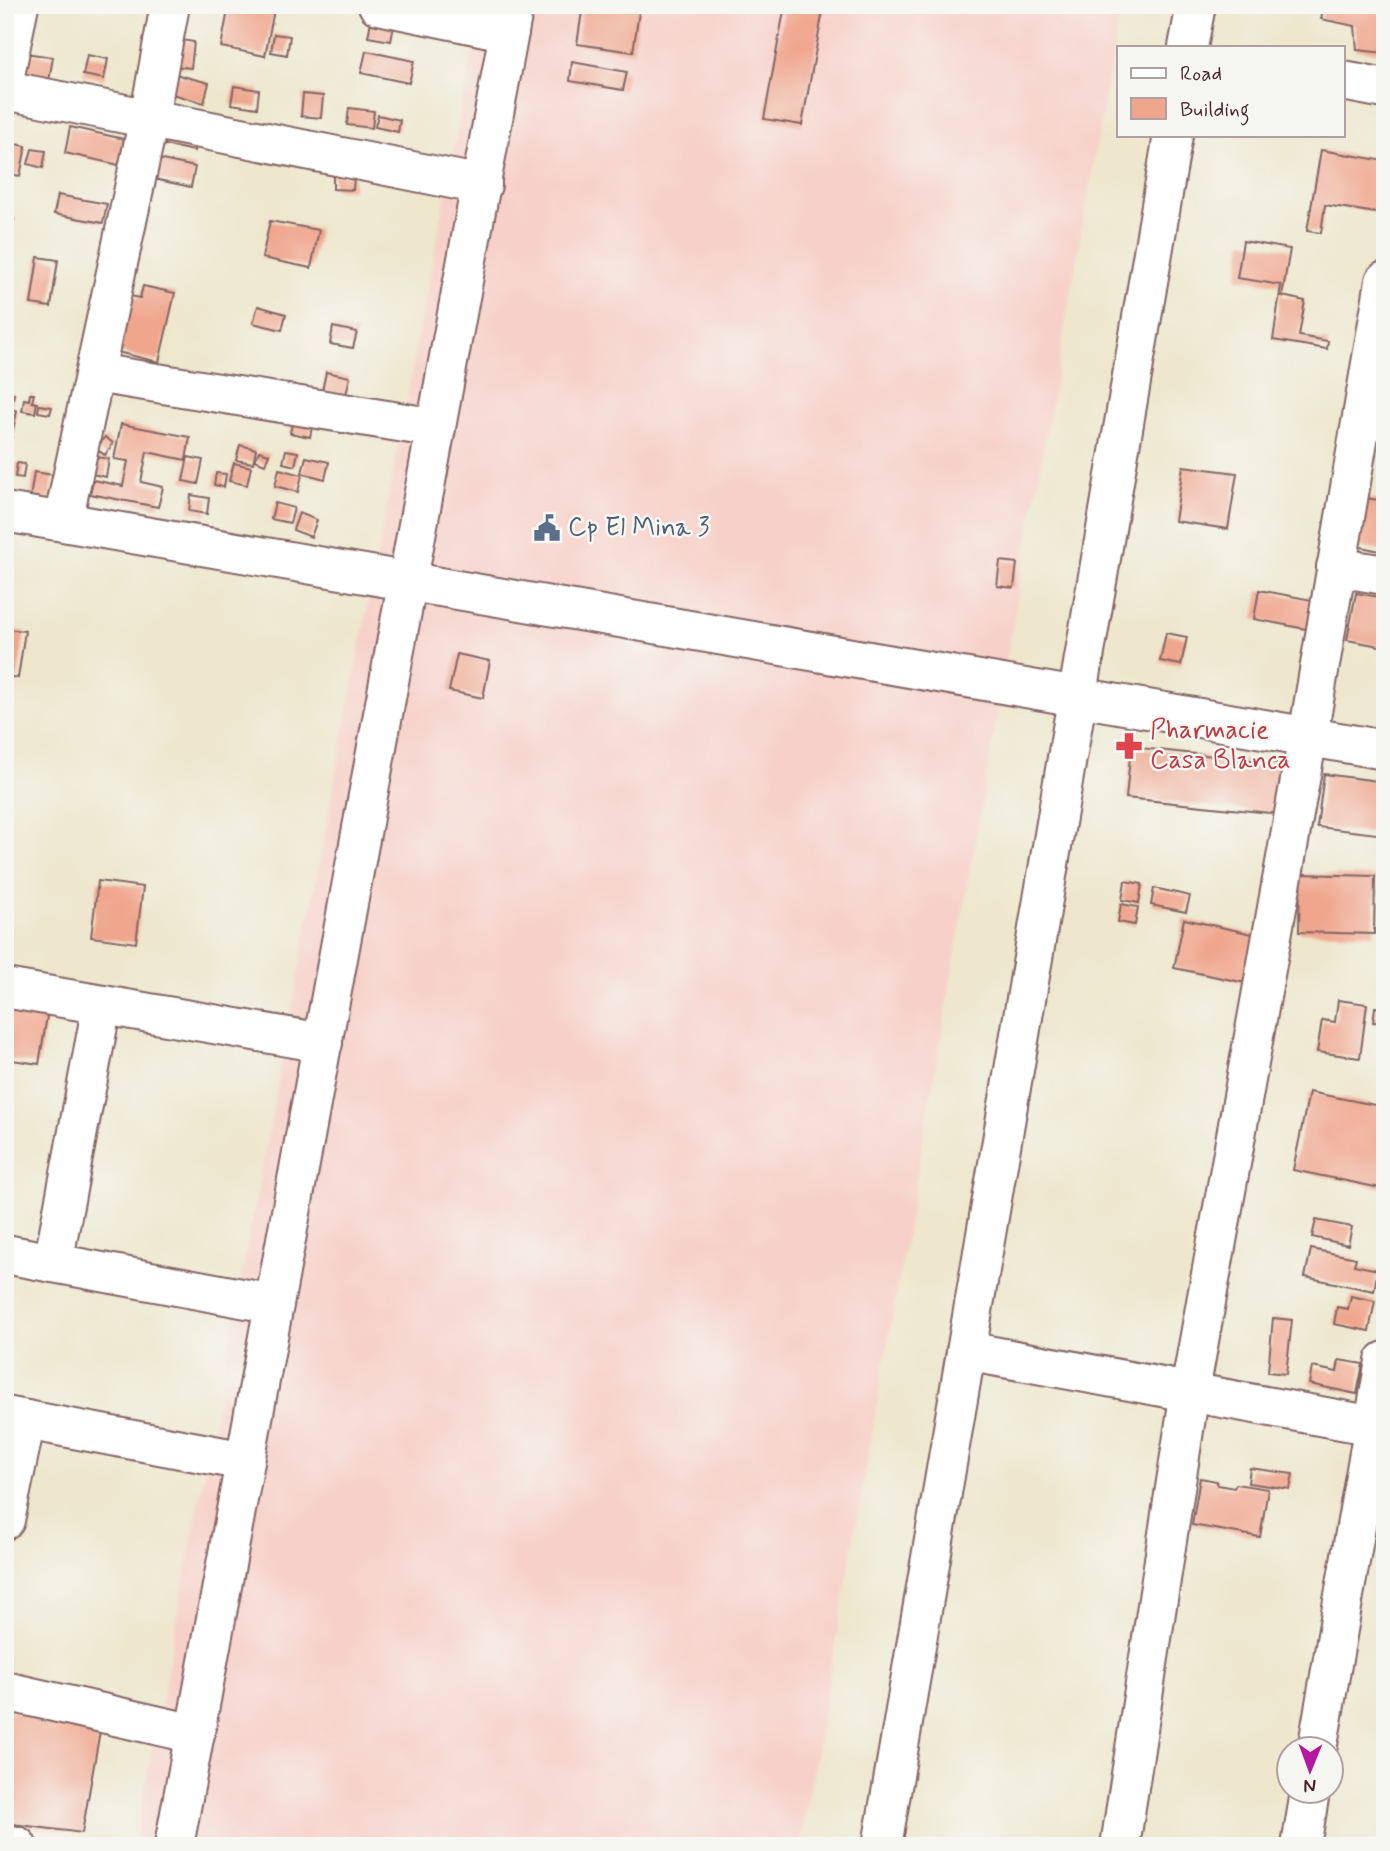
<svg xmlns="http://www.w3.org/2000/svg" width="1390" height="1851" viewBox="0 0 1390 1851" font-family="Mynerve,sans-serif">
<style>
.built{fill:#f7d1c9}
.building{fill:#f0a68d}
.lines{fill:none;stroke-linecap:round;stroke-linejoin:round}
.minor-casing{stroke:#836564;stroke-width:42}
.minor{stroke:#fff;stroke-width:38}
.labels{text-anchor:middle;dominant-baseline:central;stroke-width:5;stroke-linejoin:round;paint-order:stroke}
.service-label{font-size:26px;fill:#4e5e75;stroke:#f6f6f2;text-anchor:start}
.health-label{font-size:26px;fill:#be3a42;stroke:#f6f6f2;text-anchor:start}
</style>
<rect width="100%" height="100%" fill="#f6f6f2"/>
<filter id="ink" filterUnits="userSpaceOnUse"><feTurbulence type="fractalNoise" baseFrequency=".0143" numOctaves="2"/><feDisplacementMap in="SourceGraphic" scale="14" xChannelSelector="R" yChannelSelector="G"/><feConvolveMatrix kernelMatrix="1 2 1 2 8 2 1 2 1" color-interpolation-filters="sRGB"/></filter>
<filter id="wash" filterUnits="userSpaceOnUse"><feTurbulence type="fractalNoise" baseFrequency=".00686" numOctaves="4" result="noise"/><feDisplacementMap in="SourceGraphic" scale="28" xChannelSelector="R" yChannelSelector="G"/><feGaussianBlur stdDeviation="1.57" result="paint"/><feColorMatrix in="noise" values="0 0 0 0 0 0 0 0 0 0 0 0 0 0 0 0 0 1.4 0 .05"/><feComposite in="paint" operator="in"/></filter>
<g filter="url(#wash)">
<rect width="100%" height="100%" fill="#eee7cd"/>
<polygon class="built" points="481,5 1121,5 800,1846 134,1846"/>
<g id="blocks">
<g class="building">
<polygon points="229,5 275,5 265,56 221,47"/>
<polygon points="583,5 640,5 633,52 577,44"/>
<polygon points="785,5 824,5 802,125 764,119"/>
<polygon points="1324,5 1385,5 1385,53 1357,50 1355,26 1321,19"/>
<polygon points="372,16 395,20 391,41 368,37"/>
<polygon points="274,34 290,36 287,55 271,52"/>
<polygon points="176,39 194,42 191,68 173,66"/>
<polygon points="366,51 414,61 409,83 361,73"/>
<polygon points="25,53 53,57 47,93 19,89"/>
<polygon points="87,55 108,59 104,79 83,75"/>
<polygon points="572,62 627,72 623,90 570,81"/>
<polygon points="171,73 209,83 204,103 165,92"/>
<polygon points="234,86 259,90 257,108 231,104"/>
<polygon points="303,94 323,96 321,118 301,116"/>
<polygon points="349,108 374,111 372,128 347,125"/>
<polygon points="378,115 400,120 398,132 375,127"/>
<polygon points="70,127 124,139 119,165 65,153"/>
<polygon points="169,129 197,136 194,151 165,145"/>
<polygon points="9,143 26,146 20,176 5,173"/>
<polygon points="32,149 46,151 43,168 28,164"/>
<polygon points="1321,150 1385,161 1383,214 1325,205 1321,233 1307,231"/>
<polygon points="153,158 195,167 191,187 149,178"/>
<polygon points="333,174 354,176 353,190 333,189"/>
<polygon points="58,195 107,204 103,223 54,214"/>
<polygon points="5,217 14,219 8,240 5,239"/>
<polygon points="270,221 319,230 311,268 262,258"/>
<polygon points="1243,241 1290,249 1282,296 1305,301 1299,336 1328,341 1327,349 1273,340 1281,285 1237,278"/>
<polygon points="38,257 58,260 51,307 31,304"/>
<polygon points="143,286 175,293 159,362 117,352 130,296 140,298"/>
<polygon points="258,306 286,314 282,330 253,323"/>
<polygon points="333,327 357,332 353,348 330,344"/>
<polygon points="326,372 350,377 346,395 322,391"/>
<polygon points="5,392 14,394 11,409 17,411 6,463"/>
<polygon points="30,394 34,394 32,402 37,403 35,413 22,411 24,399 29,400"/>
<polygon points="39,405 52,407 50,414 38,412"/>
<polygon points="293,419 313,422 310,437 290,433"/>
<polygon points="121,424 190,437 186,460 147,452 141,482 163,487 158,507 90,494 93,480 123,486 128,461 114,459"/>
<polygon points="105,437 113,443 105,455 96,449"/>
<polygon points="240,445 256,449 253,463 236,460"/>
<polygon points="286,450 298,452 295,466 283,463"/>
<polygon points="259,451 269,454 265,464 255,460"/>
<polygon points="91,456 109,459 106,477 87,473"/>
<polygon points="188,457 203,460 198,484 183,481"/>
<polygon points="306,457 329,462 325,479 302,473"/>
<polygon points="17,463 25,464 23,478 15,477"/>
<polygon points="234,463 251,467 247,485 229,481"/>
<polygon points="1183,466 1237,473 1228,529 1175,521"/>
<polygon points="279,469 302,475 298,492 275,486"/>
<polygon points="34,472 54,475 48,508 29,505"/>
<polygon points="216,473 226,474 224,487 214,485"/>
<polygon points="191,495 209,498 207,514 189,511"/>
<polygon points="1366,498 1385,501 1385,552 1356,546"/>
<polygon points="275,503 294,508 290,523 271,519"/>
<polygon points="299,513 317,520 311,537 293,530"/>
<polygon points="1000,561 1017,563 1014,588 997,586"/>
<polygon points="1259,590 1317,601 1311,630 1254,619"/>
<polygon points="1356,593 1385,598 1385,647 1347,640"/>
<polygon points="5,629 25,631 18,678 5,676"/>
<polygon points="1166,633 1187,637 1181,665 1160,661"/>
<polygon points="457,654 490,661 483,698 449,691"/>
<polygon points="1131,747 1287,764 1281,814 1126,798"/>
<polygon points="1324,774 1385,782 1385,835 1317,827"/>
<polygon points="1383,859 1385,859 1385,895 1379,894"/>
<polygon points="1300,874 1375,876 1374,934 1299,932"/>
<polygon points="98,881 143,887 136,943 91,937"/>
<polygon points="1125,881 1142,884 1139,903 1122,900"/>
<polygon points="1154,888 1190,896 1186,912 1151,905"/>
<polygon points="1121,904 1138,907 1135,925 1118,922"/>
<polygon points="1184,919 1257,935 1246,983 1174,968"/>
<polygon points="1338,1000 1367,1004 1360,1058 1317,1052 1322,1020 1335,1022"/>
<polygon points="5,1003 48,1010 39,1064 5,1059"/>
<polygon points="1375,1007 1385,1008 1385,1023 1373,1022"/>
<polygon points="1309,1092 1385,1107 1385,1189 1293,1170"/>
<polygon points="1316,1220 1352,1227 1348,1245 1312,1237"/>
<polygon points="1311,1249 1356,1258 1354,1265 1378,1270 1374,1291 1305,1277"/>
<polygon points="1351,1296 1375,1301 1369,1331 1334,1324 1337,1307 1348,1309"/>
<polygon points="1273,1318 1292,1320 1286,1374 1268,1372"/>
<polygon points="1339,1360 1363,1364 1357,1394 1309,1384 1312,1367 1337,1372"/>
<polygon points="1250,1468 1293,1474 1290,1489 1248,1483"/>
<polygon points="1200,1478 1217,1481 1217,1485 1234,1488 1236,1484 1268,1489 1260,1537 1192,1525"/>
<polygon points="5,1710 101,1725 82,1833 5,1823"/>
</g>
</g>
</g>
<g filter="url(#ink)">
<use href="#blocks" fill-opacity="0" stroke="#836564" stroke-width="2"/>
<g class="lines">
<defs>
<g id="minor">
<polyline points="378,5 509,32"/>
<polyline points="1188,47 1196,5"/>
<polyline points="5,75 19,5"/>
<polyline points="1343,81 1385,89"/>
<polyline points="5,90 482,185"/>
<polyline points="95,373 436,428"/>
<polyline points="5,512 1385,750"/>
<polyline points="63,521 149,118 170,5"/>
<polyline points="1336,567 1385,575"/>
<polyline points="5,988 323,1043"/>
<polyline points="5,1254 274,1304"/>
<polyline points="53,1263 102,1005"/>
<polyline points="966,1351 1385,1428"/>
<polyline points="5,1416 245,1461"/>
<polyline points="5,1520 26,1420"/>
<polyline points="5,1691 195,1734"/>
<polyline points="1317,1750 1385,1361"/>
<polyline points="5,1844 17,1846"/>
<polyline points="174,1846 514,5"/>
<polyline points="882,1846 1173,135"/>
<polyline points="1120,1846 1190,1391 1308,736 1385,281"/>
<polyline points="1301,1846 1310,1792"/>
</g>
</defs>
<use href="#minor" class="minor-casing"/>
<use href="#minor" class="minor"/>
</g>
</g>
<defs>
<symbol id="civic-bare" viewBox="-9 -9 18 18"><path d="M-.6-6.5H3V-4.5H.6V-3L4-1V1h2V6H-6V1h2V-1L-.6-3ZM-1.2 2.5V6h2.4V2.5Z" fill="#5c6f8a" stroke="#f6f6f2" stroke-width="2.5" paint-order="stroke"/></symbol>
<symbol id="pharmacy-bare" viewBox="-9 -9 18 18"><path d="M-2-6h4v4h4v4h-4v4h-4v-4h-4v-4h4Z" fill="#e0444e" stroke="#f6f6f2" stroke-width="2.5" paint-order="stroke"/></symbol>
</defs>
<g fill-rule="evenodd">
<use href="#civic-bare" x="528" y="509" width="38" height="38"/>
<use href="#pharmacy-bare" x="1110" y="727" width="38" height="38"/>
</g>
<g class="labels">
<g class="service-label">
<text x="568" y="528">Cp El Mina 3</text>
</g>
<g class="health-label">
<text x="1150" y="731">Pharmacie<tspan x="1150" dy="30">Casa Blanca</tspan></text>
</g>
</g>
<rect width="1390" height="1851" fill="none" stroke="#f6f6f2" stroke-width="28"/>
<rect x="1117" y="46" width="228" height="91" fill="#f6f6f2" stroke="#b1a0a2" stroke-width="2"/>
<rect x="1131" y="68" width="35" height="10" fill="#ffffff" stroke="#b1a0a2" stroke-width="2"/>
<text x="1180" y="80" font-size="21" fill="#4a1f2b">Road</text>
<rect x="1131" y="98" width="35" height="21" fill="#f0a68d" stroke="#b1a0a2" stroke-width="2"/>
<text x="1180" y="116" font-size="21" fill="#4a1f2b">Building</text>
<g transform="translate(1310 1770) rotate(181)"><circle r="33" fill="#f6f6f2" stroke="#b1a0a2" stroke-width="2"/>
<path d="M0-5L12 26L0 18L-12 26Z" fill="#b5179e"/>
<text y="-10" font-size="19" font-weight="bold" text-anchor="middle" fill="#4a1f2b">N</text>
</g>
</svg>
